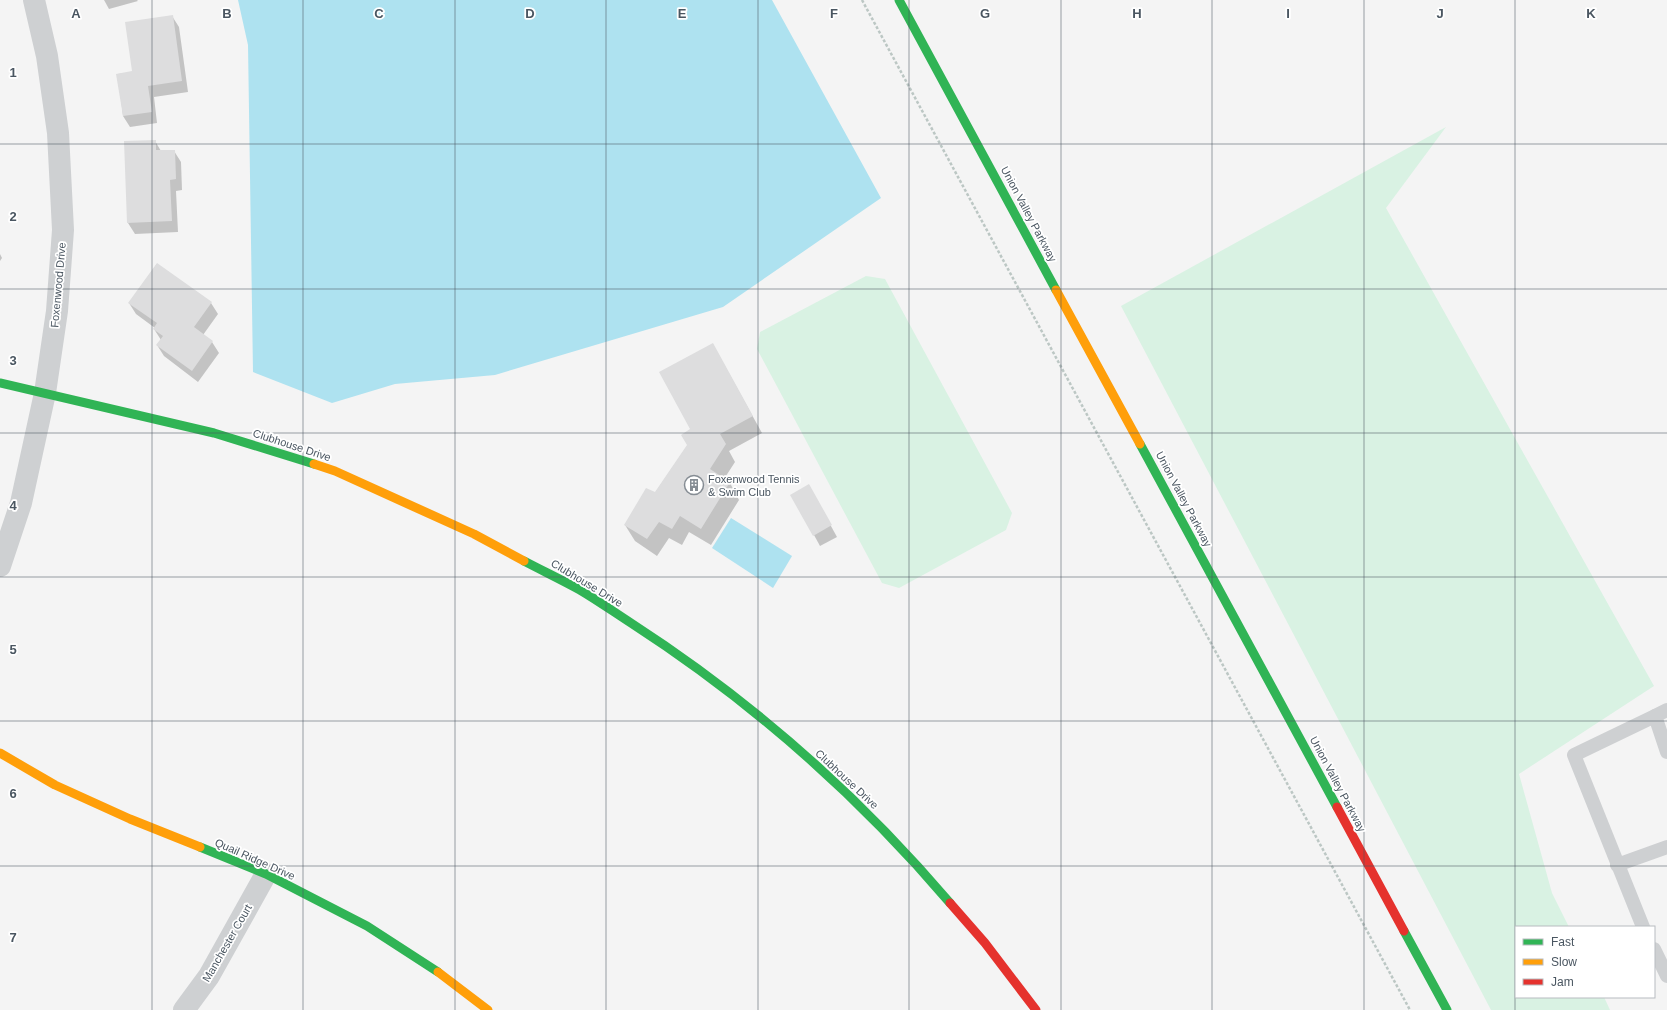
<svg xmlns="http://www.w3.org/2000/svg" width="1667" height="1010" viewBox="0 0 1667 1010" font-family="Helvetica,sans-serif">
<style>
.green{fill:#d9f2e3}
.water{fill:#aee2f0}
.shadow{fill:#0003}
.building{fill:#ddddde}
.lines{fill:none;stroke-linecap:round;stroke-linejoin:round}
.path{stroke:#bcc7c4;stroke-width:2.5;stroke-dasharray:3 2;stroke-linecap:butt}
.lane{stroke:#ced0d2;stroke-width:14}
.street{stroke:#ced0d2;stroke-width:22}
.fast{stroke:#30b455;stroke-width:9}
.slow{stroke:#ff9f0a;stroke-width:9}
.jam{stroke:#e5322d;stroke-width:9}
.grid{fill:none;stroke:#4a5661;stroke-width:1;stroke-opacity:0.55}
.labels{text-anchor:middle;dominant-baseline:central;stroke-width:3.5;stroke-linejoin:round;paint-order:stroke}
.street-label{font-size:11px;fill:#4a5661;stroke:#fff}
.poi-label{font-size:11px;fill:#4a5661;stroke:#fff;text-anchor:start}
.grid-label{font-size:13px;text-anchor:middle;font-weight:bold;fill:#4a5661;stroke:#fff;stroke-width:3.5;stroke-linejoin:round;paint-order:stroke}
</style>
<rect width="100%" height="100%" fill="#f4f4f4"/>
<g class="green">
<polygon points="1446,127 1386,208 1654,686 1519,774 1552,893 1569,927 1516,927 1516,997 1604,997 1610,1010 1491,1010 1121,306"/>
<polygon points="866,276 885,279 1012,513 1006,530 899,588 882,583 757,349 760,332"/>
</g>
<g class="water">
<polygon points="238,0 772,0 881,198 723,307 495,375 395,384 332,403 253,372 248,45"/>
<polygon points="731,518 792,556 773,588 712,548"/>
</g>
<g class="shadow">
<polygon points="104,0 137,0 138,1 109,9"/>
<polygon points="172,16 179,27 188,92 154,97 157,123 130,127 123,116 118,74 134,72"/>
<polygon points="155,141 161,151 174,151 181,162 182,190 176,191 178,232 135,234 128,223"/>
<polygon points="0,254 2,258 0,261"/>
<polygon points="157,264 211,303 218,314 203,335 212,342 219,353 198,382 164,356 157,345 161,340 154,329 155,328 136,314 129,303"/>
<polygon points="722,361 762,433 729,451 735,462 724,479 730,483 739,500 711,545 689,532 682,545 669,538 657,556 635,541 625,525 655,493 688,445 692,429"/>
<polygon points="815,497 837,537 820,546 814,535"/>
</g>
<g class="building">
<polygon points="173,15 182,81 148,86 152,112 123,116 116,74 132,71 125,22"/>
<polygon points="156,140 156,150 175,150 176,179 170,180 172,221 127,223 124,141"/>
<polygon points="157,263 212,302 194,327 213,341 192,371 156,345 163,336 153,329 157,323 128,303"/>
<polygon points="713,343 753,416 720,434 726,444 710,469 730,482 701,529 680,516 672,529 659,522 647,539 624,525 646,488 655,492 687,445 681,435 690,429 659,372"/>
<polygon points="809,484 832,525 813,536 790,495"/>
</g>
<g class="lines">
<polyline class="path" points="862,0 1410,1010"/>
<g class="lane">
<polyline points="1655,716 1667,710"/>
<polyline points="1617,865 1667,847"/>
<polyline points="1643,927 1574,755 1655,716 1667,752"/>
<polyline points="1654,949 1667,976"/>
</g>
<g class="street">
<polyline points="0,566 21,503 45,393 57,311 63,230 58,133 47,56 34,0"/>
<polyline points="184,1010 209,976 266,874"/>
</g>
<g class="fast">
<polyline points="899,0 1056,290"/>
<polyline points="0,383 214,433 314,464"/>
<polyline points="1140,444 1337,807"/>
<path d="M524,561C543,571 562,580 580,590C597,600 614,612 631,623C750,700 858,795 950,903"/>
<polyline points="200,847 266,874 367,926 438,972"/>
<polyline points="1404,931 1447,1010"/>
</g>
<g class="slow">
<polyline points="1056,290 1140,444"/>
<polyline points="314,464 335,471 474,534 524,561"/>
<polyline points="0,753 55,785 130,819 200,847"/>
<polyline points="438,972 488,1010"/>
</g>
<g class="jam">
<polyline points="1337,807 1404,931"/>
<polyline points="950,903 985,943 1036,1010"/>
</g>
</g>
<path class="grid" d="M152,0V1010M303,0V1010M455,0V1010M606,0V1010M758,0V1010M909,0V1010M1061,0V1010M1212,0V1010M1364,0V1010M1515,0V1010M0,144H1667M0,289H1667M0,433H1667M0,577H1667M0,721H1667M0,866H1667"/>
<defs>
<symbol id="building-ring" viewBox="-11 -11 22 22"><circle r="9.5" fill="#fff" stroke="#868d94" stroke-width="1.5"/><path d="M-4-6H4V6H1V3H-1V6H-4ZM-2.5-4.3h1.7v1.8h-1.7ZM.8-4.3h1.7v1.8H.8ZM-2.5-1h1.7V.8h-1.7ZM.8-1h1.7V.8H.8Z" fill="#868d94"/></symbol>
</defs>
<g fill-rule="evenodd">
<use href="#building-ring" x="683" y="474" width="22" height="22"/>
</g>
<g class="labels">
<g class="street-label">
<text transform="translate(1029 214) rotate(62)">Union Valley Parkway</text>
<text transform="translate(58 285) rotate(-85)">Foxenwood Drive</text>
<text transform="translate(292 445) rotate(18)">Clubhouse Drive</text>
<text transform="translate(1184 499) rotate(62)">Union Valley Parkway</text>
<text transform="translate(587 583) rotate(31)">Clubhouse Drive</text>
<text transform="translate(847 779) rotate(43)">Clubhouse Drive</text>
<text transform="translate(1338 784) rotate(62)">Union Valley Parkway</text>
<text transform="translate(255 859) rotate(24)">Quail Ridge Drive</text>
<text transform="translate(227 943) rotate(-60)">Manchester Court</text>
</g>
<g class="poi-label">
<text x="708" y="479">Foxenwood Tennis<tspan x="708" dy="13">&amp; Swim Club</tspan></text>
</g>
</g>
<g class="grid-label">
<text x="76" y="18">A</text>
<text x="227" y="18">B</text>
<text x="379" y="18">C</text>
<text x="530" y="18">D</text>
<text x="682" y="18">E</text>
<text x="834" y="18">F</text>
<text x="985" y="18">G</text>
<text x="1137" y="18">H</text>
<text x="1288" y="18">I</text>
<text x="1440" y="18">J</text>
<text x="1591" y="18">K</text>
<text x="13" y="77">1</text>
<text x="13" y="221">2</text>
<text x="13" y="365">3</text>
<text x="13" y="510">4</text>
<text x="13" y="654">5</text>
<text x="13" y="798">6</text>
<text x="13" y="942">7</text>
</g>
<rect x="1515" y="926" width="140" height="72" fill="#ffffff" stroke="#b7bbc0"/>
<rect x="1523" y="939" width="20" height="6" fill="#30b455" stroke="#b7bbc0"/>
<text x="1551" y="946" font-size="12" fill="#4a5661">Fast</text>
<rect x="1523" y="959" width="20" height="6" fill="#ff9f0a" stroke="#b7bbc0"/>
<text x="1551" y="966" font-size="12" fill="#4a5661">Slow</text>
<rect x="1523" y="979" width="20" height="6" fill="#e5322d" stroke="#b7bbc0"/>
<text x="1551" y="986" font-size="12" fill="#4a5661">Jam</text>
</svg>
